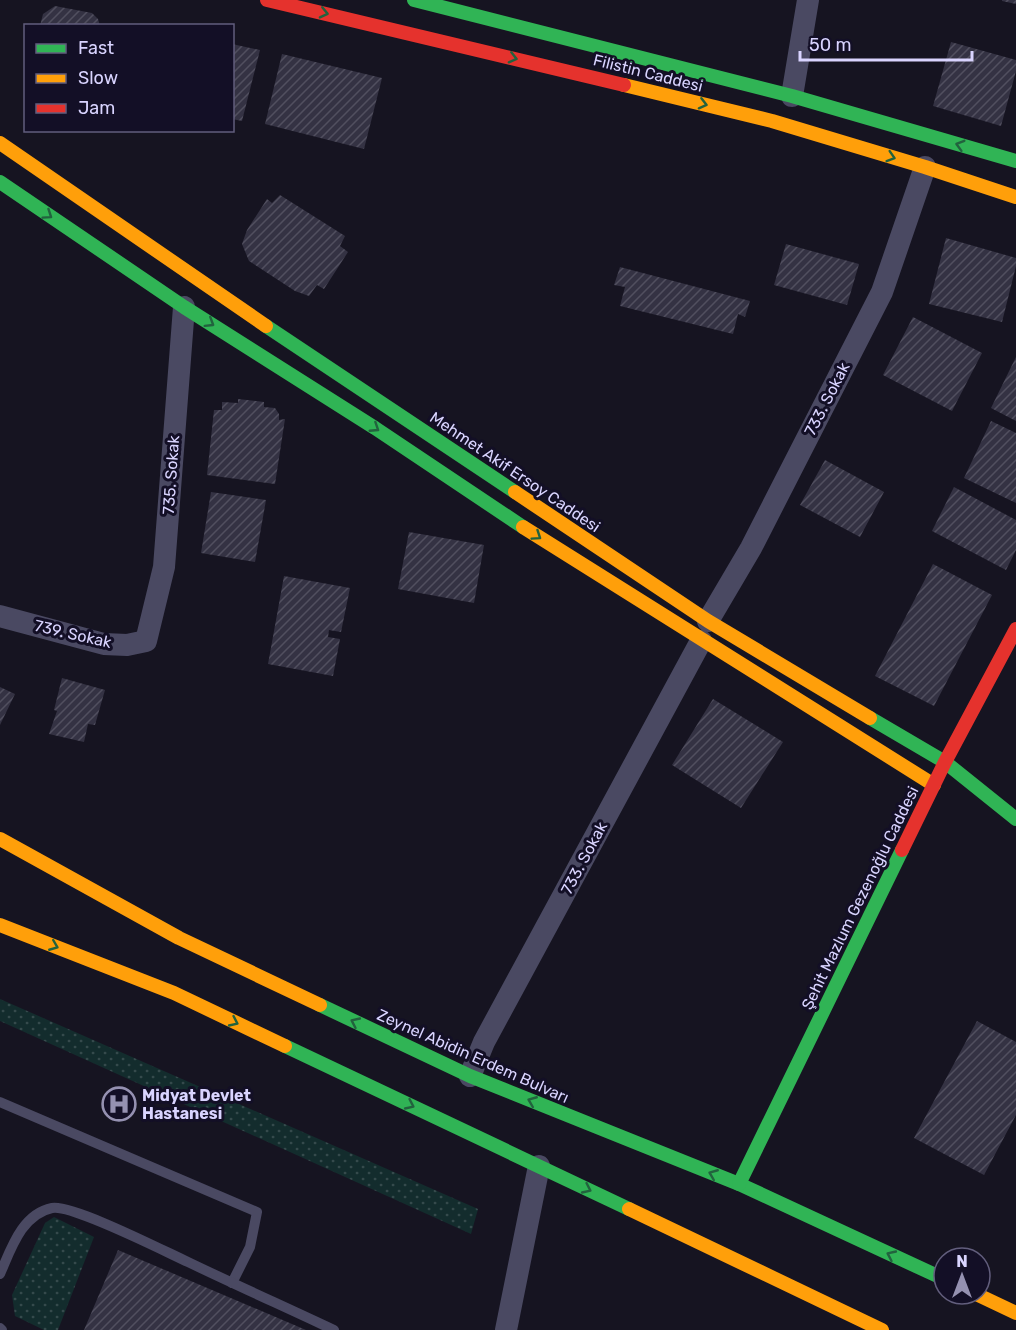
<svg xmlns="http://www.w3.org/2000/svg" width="1016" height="1330" viewBox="0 0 1016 1330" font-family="Rubik,sans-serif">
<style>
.grass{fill:url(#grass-dots)}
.building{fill:url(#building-hatch)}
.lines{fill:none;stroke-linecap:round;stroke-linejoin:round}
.lane{stroke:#4a4962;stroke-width:10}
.street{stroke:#4a4962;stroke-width:22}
.fast{stroke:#30b455;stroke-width:14}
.slow{stroke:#ff9f0a;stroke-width:14}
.jam{stroke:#e5322d;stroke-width:14}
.oneway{stroke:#22623e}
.labels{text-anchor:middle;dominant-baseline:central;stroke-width:6;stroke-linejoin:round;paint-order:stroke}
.street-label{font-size:16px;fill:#d9d4ff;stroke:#130f26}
.poi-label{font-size:16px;font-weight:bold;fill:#d9d4ff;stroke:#130f26;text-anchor:start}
</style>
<defs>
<pattern id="grass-dots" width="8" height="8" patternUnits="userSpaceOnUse" patternTransform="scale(1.5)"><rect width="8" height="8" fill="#132c2d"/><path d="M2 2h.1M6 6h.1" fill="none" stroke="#354a4c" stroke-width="1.8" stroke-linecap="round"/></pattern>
<pattern id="building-hatch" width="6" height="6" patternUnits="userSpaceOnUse" patternTransform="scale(1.5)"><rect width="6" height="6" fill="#343243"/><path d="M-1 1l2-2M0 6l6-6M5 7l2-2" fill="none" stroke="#514f5f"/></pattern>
</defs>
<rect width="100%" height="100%" fill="#161421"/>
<g class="grass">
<polygon points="0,999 478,1209 471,1234 0,1021"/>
<polygon points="54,1217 94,1237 58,1330 44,1330 15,1316 12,1295 45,1223"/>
</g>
<g class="building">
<polygon points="1002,0 1016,0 1016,4 1002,1"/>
<polygon points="55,6 92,13 98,19 100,26 40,26 43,14"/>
<polygon points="951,42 1016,60 1016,71 1001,126 933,106"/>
<polygon points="232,44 260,50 242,121 232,119"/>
<polygon points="282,54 382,78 364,149 265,124"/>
<polygon points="280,195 345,236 340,246 348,252 324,289 317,285 309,296 295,291 249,261 242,244 247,230 267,199 272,203"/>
<polygon points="946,238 1016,258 1016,266 1002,322 929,304"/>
<polygon points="786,244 859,264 847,305 774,285"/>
<polygon points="620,267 750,301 745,317 738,314 733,334 620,306 625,287 614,285"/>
<polygon points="913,317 982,353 952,411 883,375"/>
<polygon points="1016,357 1016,421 991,408"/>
<polygon points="238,399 264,402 264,407 275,408 279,414 279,420 285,419 275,484 207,475 214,410 222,410 222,402 238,403"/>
<polygon points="991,421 1016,433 1016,503 964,478"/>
<polygon points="825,460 884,492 860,537 800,505"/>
<polygon points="954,487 1016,520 1016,550 1006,570 932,531"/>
<polygon points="211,492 266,500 255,562 201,553"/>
<polygon points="409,532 484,545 474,603 398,589"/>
<polygon points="933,564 992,595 934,706 875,676"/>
<polygon points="284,576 350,588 341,632 329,630 328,637 340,639 333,676 268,664"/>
<polygon points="62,678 105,690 95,725 88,724 84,742 49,734 57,711 54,710"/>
<polygon points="0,687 15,694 0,725"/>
<polygon points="713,699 783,742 741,808 672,765"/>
<polygon points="977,1021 1016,1042 1016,1115 984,1175 914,1138"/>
<polygon points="118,1250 306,1330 84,1330"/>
</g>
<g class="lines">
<g class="lane">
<polyline points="0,1102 257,1212 250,1247 232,1283"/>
<path d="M0,1274C11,1249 22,1214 52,1208C72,1204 164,1251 188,1262C236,1285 285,1307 334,1330"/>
<polyline points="0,1328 2,1330"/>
</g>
<g class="street">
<polyline points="792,96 808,0"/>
<polyline points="0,616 104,644 127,645 146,641 164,567 184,307"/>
<polyline points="708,621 751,548 882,292 925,167"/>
<polyline points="470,1076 484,1042 701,641"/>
<polyline points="506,1330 539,1166"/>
</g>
<g class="fast">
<polyline points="414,0 792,96 1016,161"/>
<polyline points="0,182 184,307 375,428 523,527"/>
<polyline points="266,326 515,492"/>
<polyline points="870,718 945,762 1016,819"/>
<polyline points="320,1005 470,1076 739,1184 944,1279"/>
<polyline points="285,1046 629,1209"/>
<polyline points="739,1184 902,850"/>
</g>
<g class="slow">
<polyline points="624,85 772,121 925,167 1016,197"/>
<polyline points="0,143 266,326"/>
<polyline points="515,492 708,621 870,718"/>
<polyline points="523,527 934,785"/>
<polyline points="0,839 179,938 320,1005"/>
<polyline points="0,925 174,993 285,1046"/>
<polyline points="629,1209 882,1330"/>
<polyline points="976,1294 1016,1313"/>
</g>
<g class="jam">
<polyline points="267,0 624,85"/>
<polyline points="902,850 945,762 1016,629"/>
</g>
</g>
<defs><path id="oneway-chevron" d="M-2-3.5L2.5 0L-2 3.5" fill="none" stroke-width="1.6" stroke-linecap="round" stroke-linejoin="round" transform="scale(1.5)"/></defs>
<g class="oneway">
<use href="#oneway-chevron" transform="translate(324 13) rotate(13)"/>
<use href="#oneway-chevron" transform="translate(513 58) rotate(14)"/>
<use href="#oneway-chevron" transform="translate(703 104) rotate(14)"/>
<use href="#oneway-chevron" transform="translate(960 145) rotate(-164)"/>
<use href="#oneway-chevron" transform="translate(891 157) rotate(17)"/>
<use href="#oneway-chevron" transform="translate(48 215) rotate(34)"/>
<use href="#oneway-chevron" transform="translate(210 323) rotate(32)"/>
<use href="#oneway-chevron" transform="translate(375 428) rotate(33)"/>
<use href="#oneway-chevron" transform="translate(537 536) rotate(34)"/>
<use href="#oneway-chevron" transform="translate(54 946) rotate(22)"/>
<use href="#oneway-chevron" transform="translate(234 1022) rotate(25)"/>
<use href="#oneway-chevron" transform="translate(355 1022) rotate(-155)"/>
<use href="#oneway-chevron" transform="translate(532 1101) rotate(-158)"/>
<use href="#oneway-chevron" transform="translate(410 1105) rotate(25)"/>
<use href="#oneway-chevron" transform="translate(713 1174) rotate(-158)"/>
<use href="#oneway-chevron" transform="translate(587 1189) rotate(25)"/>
<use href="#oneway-chevron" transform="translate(891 1255) rotate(-155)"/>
</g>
<defs>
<symbol id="hospital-ring" viewBox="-11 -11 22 22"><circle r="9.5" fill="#130f26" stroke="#9591b1" stroke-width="1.5"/><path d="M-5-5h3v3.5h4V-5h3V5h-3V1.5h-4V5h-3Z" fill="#9591b1"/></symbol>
</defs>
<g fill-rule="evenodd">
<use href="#hospital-ring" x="100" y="1085" width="38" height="38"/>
</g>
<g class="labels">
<g class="street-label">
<text transform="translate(648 73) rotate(14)">Filistin Caddesi</text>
<text transform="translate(827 399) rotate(-63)">733. Sokak</text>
<text transform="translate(515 472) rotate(34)">Mehmet Akif Ersoy Caddesi</text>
<text transform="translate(171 475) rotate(-86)">735. Sokak</text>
<text transform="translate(73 634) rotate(13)">739. Sokak</text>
<text transform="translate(584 858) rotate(-62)">733. Sokak</text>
<text transform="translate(860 898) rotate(-64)">Şehit Mazlum Gezenoğlu Caddesi</text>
<text transform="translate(473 1056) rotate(24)">Zeynel Abidin Erdem Bulvarı</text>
</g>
<g class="poi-label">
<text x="142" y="1095">Midyat Devlet<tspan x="142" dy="18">Hastanesi</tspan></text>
</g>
</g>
<rect x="24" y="24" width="210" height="108" fill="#130f26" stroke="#625e7d" stroke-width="1.5"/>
<rect x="36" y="44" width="30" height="9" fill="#30b455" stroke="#625e7d" stroke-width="1.5"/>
<text x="78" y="54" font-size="18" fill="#d9d4ff">Fast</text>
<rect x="36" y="74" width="30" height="9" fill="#ff9f0a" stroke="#625e7d" stroke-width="1.5"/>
<text x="78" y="84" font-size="18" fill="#d9d4ff">Slow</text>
<rect x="36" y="104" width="30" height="9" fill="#e5322d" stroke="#625e7d" stroke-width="1.5"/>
<text x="78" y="114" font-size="18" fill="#d9d4ff">Jam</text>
<g transform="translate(962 1276)"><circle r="28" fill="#130f26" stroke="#625e7d" stroke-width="1.5"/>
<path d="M0-4.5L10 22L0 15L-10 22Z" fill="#9591b1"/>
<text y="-9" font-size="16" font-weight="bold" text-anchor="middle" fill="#d9d4ff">N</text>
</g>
<path d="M800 51v9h172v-9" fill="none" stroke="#d9d4ff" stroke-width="3"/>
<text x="809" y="51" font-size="18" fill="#d9d4ff" stroke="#130f26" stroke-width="4.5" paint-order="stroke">50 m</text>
</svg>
